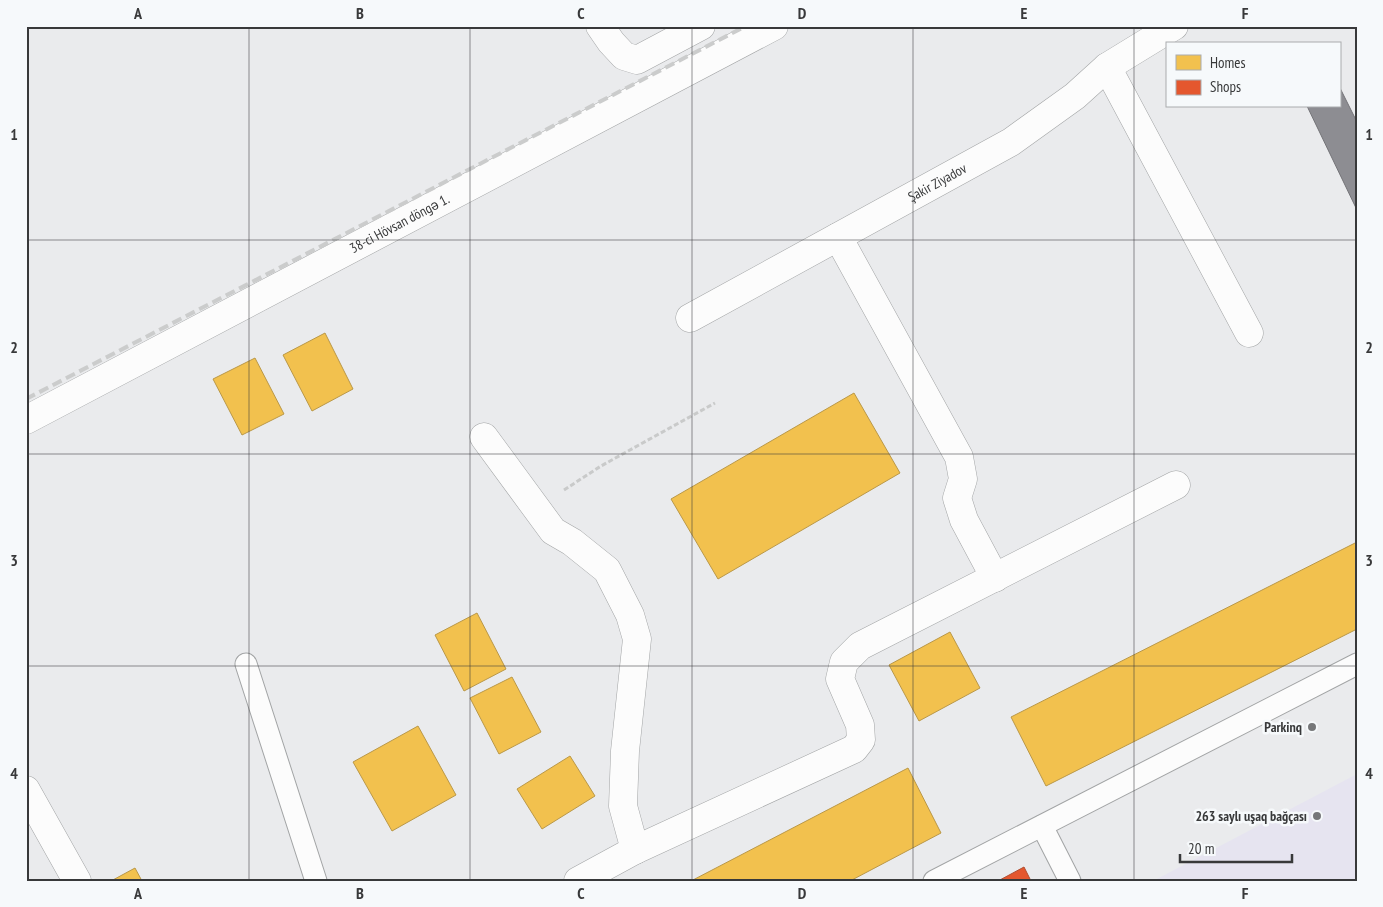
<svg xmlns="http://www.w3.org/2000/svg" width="1383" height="907" viewBox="0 0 1383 907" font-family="'PT Sans Narrow',sans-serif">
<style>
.education{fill:#e6e4f0}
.homes{fill:#f2c14e;stroke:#ba9848}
.shops{fill:#e4572e;stroke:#b04e32}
.industry{fill:#8d8d92;stroke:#747478}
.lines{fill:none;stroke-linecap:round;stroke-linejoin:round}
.lane-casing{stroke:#a2a4a5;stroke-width:23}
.street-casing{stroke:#a2a4a5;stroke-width:29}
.path{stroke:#c9caca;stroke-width:3;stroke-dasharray:5 2.5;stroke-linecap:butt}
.lane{stroke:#fcfcfc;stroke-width:21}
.street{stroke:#fcfcfc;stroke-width:28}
.rail{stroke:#cbcccc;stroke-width:4;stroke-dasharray:10 5;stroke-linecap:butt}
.grid{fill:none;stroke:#38393a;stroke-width:1;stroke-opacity:0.55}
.poi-dot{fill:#767779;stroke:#f6f9fb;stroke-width:2}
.labels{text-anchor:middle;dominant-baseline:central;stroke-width:5;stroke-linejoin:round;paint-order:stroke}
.street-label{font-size:14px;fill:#38393a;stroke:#f6f9fb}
.poi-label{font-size:14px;font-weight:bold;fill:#38393a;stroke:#f6f9fb;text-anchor:end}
.neatline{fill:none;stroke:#38393a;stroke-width:2}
.grid-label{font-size:16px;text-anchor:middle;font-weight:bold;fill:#38393a}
</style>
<rect width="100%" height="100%" fill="#eaebed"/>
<polygon class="education" points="1357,774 1357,881 1153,881 1197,858"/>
<g class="homes">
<polygon points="325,333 353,389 312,411 283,355"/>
<polygon points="255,358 284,414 242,435 213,379"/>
<polygon points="854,393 900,473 718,579 671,499"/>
<polygon points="1357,542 1357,629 1046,786 1011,717"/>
<polygon points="477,613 506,669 464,691 435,635"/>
<polygon points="950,632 980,688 919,721 889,665"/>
<polygon points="512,677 541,732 499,754 470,698"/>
<polygon points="418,726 456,795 392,831 353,762"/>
<polygon points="570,756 595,796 542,829 517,789"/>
<polygon points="908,768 941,833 850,881 691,881"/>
<polygon points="135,868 142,881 111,881"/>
</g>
<polygon class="shops" points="1024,867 1031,881 998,881"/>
<polygon class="industry" points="1339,86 1357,122 1357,210 1307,106 1339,106"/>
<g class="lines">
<defs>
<g id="lane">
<polyline points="246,664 316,881"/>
<polyline points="1042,826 1070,881"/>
<polyline points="934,881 1357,664"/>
</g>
<g id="street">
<polyline points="600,26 611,42 624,56 637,60 701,26"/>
<polyline points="1107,67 1249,333"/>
<polyline points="838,237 959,457 963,479 957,498 964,520 995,578"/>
<path id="s1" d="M690,318L1011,142L1075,96L1107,67L1174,26"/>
<path id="s2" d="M26,420L774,26"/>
<polyline points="484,437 553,531 572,542 607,570 630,615 637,639 625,751 623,806 635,850"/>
<polyline points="26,790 77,881"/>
<polyline points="578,881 635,850 854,749 861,740 860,725 840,679 844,662 860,646 1176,485"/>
</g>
</defs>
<use href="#lane" class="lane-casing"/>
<use href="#street" class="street-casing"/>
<polyline class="path" points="564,490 601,466 715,403"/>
<use href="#lane" class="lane"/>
<use href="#street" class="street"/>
<polyline class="rail" points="26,399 746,26"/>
</g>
<path class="grid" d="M249,26V881M470,26V881M692,26V881M913,26V881M1134,26V881M26,240H1357M26,454H1357M26,666H1357"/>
<g class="poi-dot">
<circle cx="1312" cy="727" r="5"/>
<circle cx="1317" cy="816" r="5"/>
</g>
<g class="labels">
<g class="street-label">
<text stroke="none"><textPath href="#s1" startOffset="282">Şakir Ziyadov</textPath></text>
<text stroke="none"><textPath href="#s2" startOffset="422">38-ci Hövsan döngə 1.</textPath></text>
</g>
<g class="poi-label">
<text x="1302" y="727">Parkinq</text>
<text x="1307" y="816">263 saylı uşaq bağçası</text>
</g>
</g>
<rect width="1383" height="907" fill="none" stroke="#f6f9fb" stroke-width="55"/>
<rect x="1166" y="42" width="175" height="65" fill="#f6f9fb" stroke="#aaacae"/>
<rect x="1176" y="55" width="25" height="15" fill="#f2c14e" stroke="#aaacae"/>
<text x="1210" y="68" font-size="15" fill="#38393a">Homes</text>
<rect x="1176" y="80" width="25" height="15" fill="#e4572e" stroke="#aaacae"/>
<text x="1210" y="92" font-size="15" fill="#38393a">Shops</text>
<path d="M1180 854v8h112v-8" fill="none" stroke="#38393a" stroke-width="2.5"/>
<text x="1188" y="854" font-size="15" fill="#38393a" stroke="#f6f9fb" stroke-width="4" paint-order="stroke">20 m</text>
<rect x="28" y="28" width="1328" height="852" class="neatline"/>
<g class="grid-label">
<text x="138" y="19">A</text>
<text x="360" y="19">B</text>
<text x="581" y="19">C</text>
<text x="802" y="19">D</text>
<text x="1024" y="19">E</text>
<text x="1245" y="19">F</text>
<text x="14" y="140">1</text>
<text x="1369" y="140">1</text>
<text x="14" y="353">2</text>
<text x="1369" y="353">2</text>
<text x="14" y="566">3</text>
<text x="1369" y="566">3</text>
<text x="14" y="779">4</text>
<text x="1369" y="779">4</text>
<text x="138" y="899">A</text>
<text x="360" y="899">B</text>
<text x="581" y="899">C</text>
<text x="802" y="899">D</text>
<text x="1024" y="899">E</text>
<text x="1245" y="899">F</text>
</g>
</svg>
